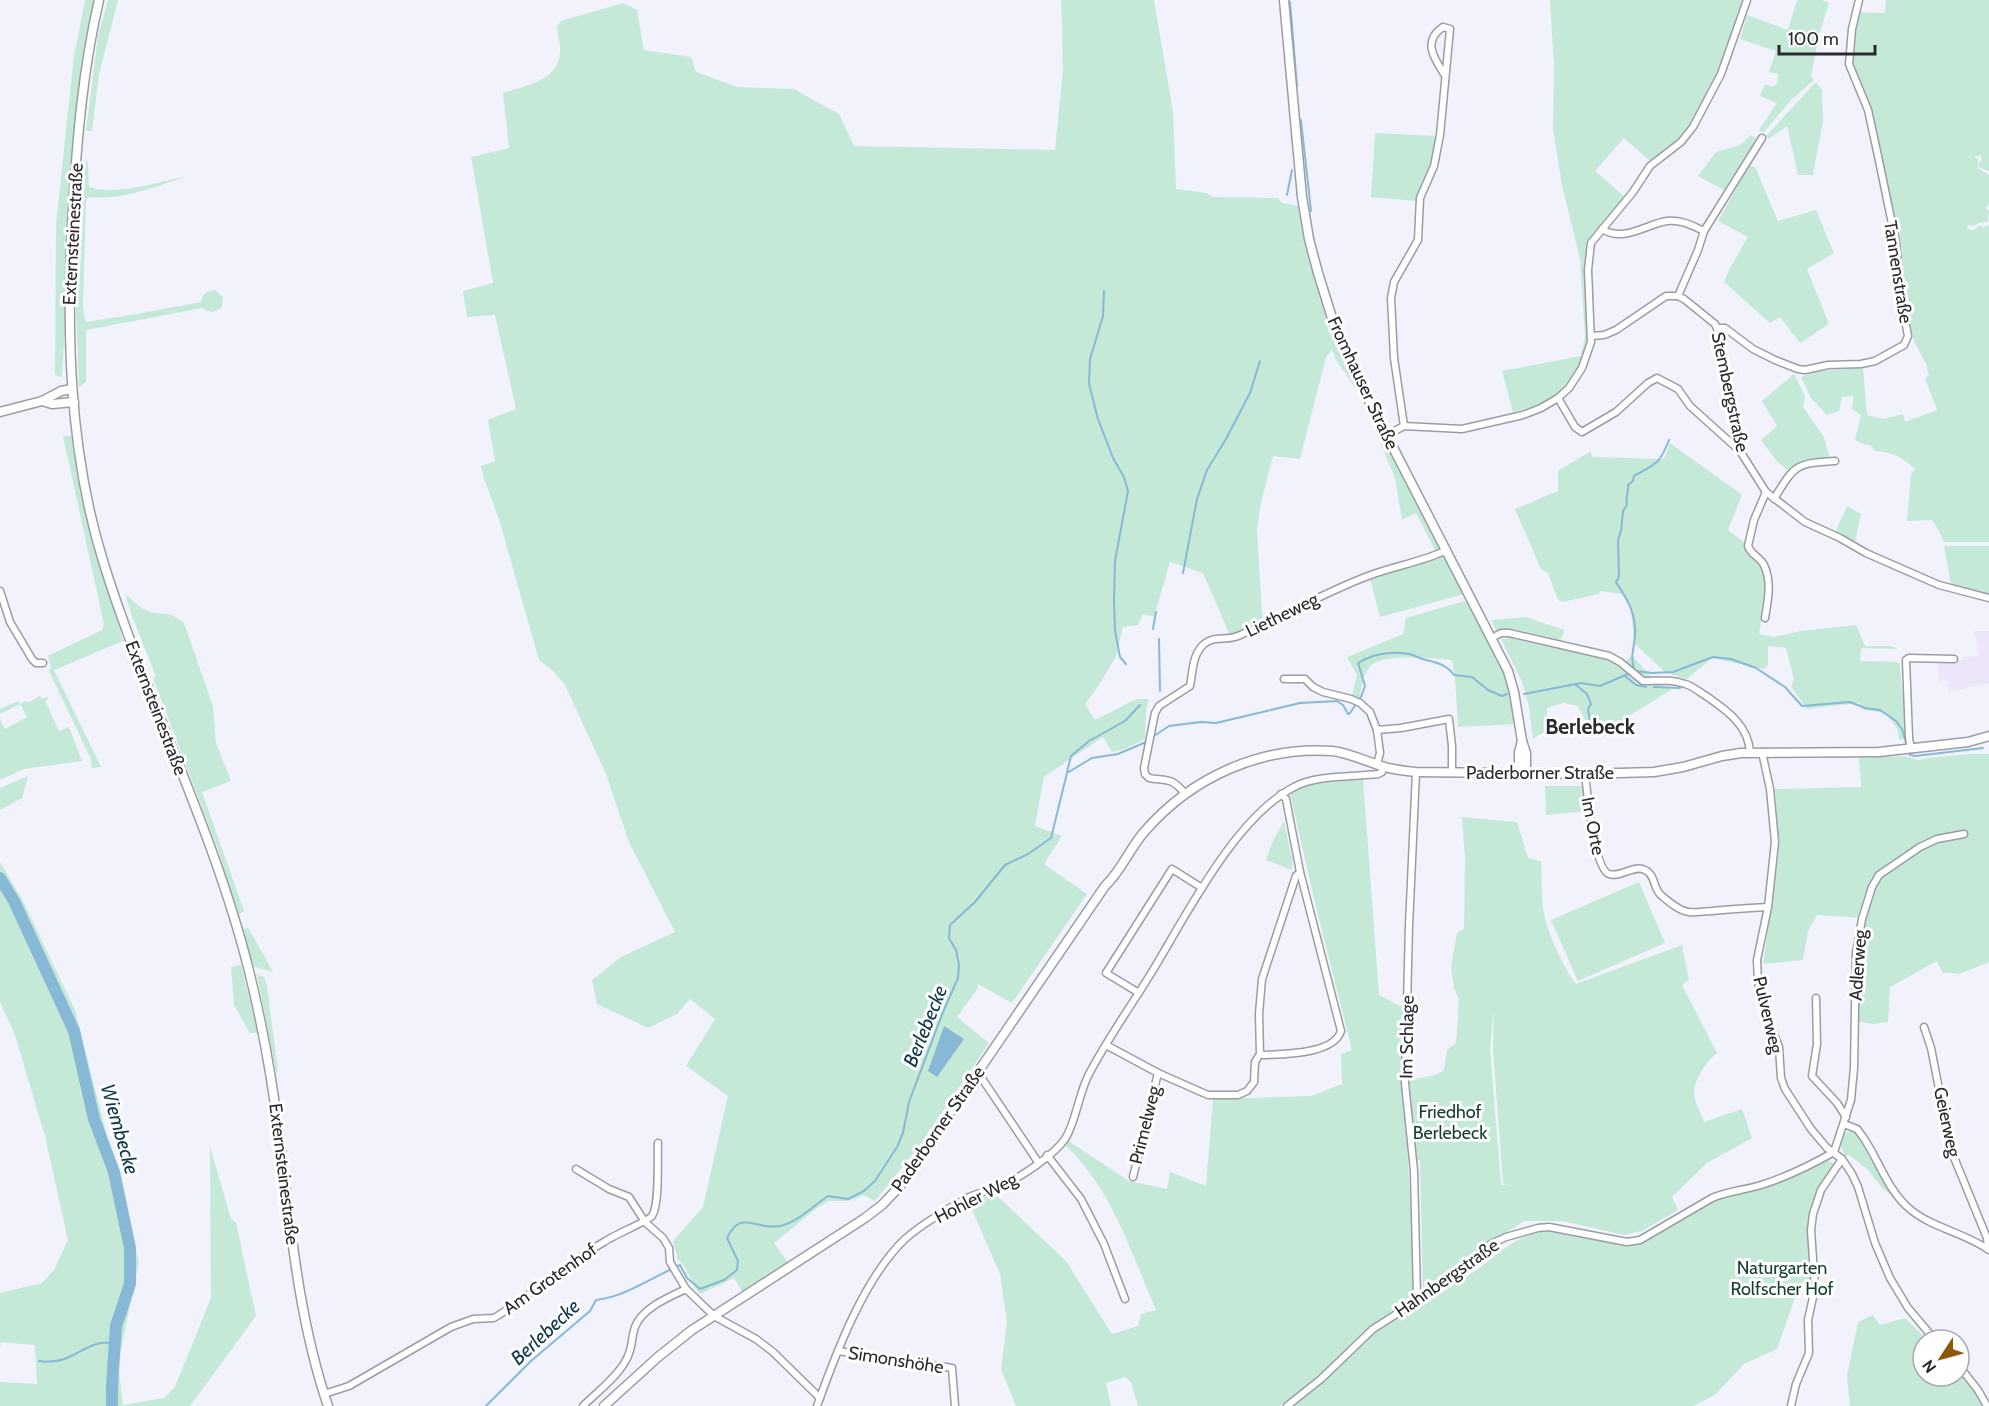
<svg xmlns="http://www.w3.org/2000/svg" width="1989" height="1406" viewBox="0 0 1989 1406" font-family="Cabin,sans-serif">
<style>
.education{fill:#ede5fa}
.green{fill:#c4e9d6;fill-rule:evenodd}
.water{fill:#87b9d6}
.lines{fill:none;stroke-linecap:round;stroke-linejoin:round}
.stream{stroke:#87b9d6;stroke-width:2}
.river{stroke:#87b9d6;stroke-width:12}
.street-casing{stroke:#9c9ca6;stroke-width:9}
.secondary-casing{stroke:#9c9ca6;stroke-width:11}
.street{stroke:#fff;stroke-width:6}
.secondary{stroke:#fff;stroke-width:8}
.labels{text-anchor:middle;dominant-baseline:central;stroke-width:6;stroke-linejoin:round;paint-order:stroke}
.street-label{font-size:18px;fill:#29292e;stroke:#fff}
.park-label{font-size:18px;fill:#14402e;stroke:#fff}
.water-label{font-size:20px;font-style:italic;fill:#0d374c;stroke:#fff}
.quarter-label{font-size:21px;font-weight:bold;fill:#29292e;stroke:#fff}
</style>
<rect width="100%" height="100%" fill="#f2f2fd"/>
<polygon class="education" points="1974,631 1989,631 1989,683 1948,692 1948,681 1939,682 1937,661 1963,660 1963,657 1979,656"/>
<g class="green">
<polygon points="85,0 97,0 72,195 62,377 55,375 56,224 74,56"/>
<polygon points="108,0 118,0 99,74 92,131 86,131 98,36"/>
<path d="M1061,0H1154L1173,112L1176,189L1207,193L1213,197L1278,198L1282,203L1298,206C1310,268 1328,327 1355,384L1354,386L1336,360L1332,350L1326,357L1300,459L1273,456L1261,502L1257,529L1262,614L1265,620L1233,636L1229,633L1203,573L1170,562L1154,617L1143,614L1138,625L1123,627L1116,656L1097,688L1085,704L1095,720L1136,699H1149L1146,711L1145,739L1125,749L1112,752L1103,737L1044,777L1035,826L1062,836L1044,864L1087,894L1012,1003L978,984V988L957,1017L989,1043L920,1145L875,1201L864,1195L848,1201H829L817,1208L774,1243L789,1264L743,1293L734,1278L700,1294C690,1283 688,1267 678,1260L673,1241L703,1207L728,1096L686,1066L715,1019L690,999L677,1014L648,1028L597,1004L592,980L621,957L675,932L629,842L606,774L565,685L553,671L539,660L499,519L483,476L481,466L495,461L488,420L516,409L495,315L467,317L463,291L493,283L471,157L509,148L503,93C527,85 559,81 560,51C561,43 557,35 557,27L561,21L623,3L637,10L644,50L691,57L696,72L737,87L794,89L839,114L854,146L1055,150L1063,70Z"/>
<path d="M1550,0H1743C1728,43 1709,110 1677,142C1669,150 1659,155 1650,161L1624,138L1595,171L1625,197L1586,242L1588,335L1582,364L1561,390L1550,399L1539,405L1513,412L1502,371L1581,356L1585,336L1580,259L1562,185L1553,129L1554,66Z"/>
<polygon points="1797,0 1822,0 1829,3 1819,35 1811,76 1814,80 1792,99 1763,133 1759,130 1777,103 1760,96 1765,84 1772,87 1777,84 1778,74 1769,72 1776,51 1740,39 1747,15 1788,30"/>
<path d="M1886,0H1989V171L1980,168L1978,164L1982,160L1980,155L1974,157L1978,159V168L1989,175V203L1986,208L1989,211L1988,222L1979,223L1974,226L1970,225L1967,227L1968,229L1973,230L1981,225L1983,227L1989,225V542H1944L1939,531L1932,520L1907,521L1911,474L1915,469C1901,456 1893,453 1875,451L1871,445L1863,444L1855,440L1861,415L1852,409L1853,396L1842,397L1839,411L1827,415L1811,398L1801,377L1818,371L1863,368L1867,415L1883,419L1903,414L1905,422L1937,410L1925,378L1929,376L1926,364L1914,341L1909,324L1904,299L1901,254L1886,194L1883,161L1875,133L1851,63L1853,37L1858,12L1885,13Z"/>
<polygon points="1816,82 1822,90 1823,121 1813,175 1798,175 1787,126 1769,139 1766,136"/>
<polygon points="1375,133 1437,136 1431,165 1416,201 1371,197"/>
<polygon points="1751,135 1756,139 1724,190 1698,176 1716,152 1740,145"/>
<path d="M86,159L88,165L89,187C118,196 157,182 187,176C159,186 119,201 89,197L86,200L83,308L85,322L131,315L201,302C203,292 206,292 216,290L223,297L222,307C215,313 210,313 202,308L86,330V382L79,387L76,307L79,226Z"/>
<polygon points="1749,166 1755,167 1778,221 1816,210 1834,253 1807,269 1829,324 1800,343 1780,317 1770,323 1724,282 1731,266 1748,237 1718,221"/>
<path d="M1794,374L1805,396L1803,407L1824,437L1830,458C1814,461 1801,459 1789,472L1776,460L1761,440L1777,426L1762,401Z"/>
<polygon points="63,436 71,436 91,531 123,641 54,670 101,767 92,768 90,757 49,671 51,667 48,656 102,630 104,624"/>
<polygon points="1386,441 1442,548 1435,550 1416,513 1402,520 1395,478 1381,444"/>
<polygon points="1670,443 1742,495 1728,530 1745,543 1744,547 1749,553 1760,564 1767,588 1759,634 1774,637 1801,631 1856,625 1865,646 1892,646 1898,649 1861,648 1860,661 1897,662 1900,664 1902,692 1906,692 1907,738 1899,740 1898,730 1886,713 1864,710 1859,703 1807,709 1791,687 1794,679 1786,648 1768,646 1768,665 1764,669 1712,658 1687,679 1666,673 1634,643 1631,609 1622,594 1600,591 1599,594 1562,602 1558,600 1548,573 1541,569 1515,509 1558,491 1558,471 1591,451 1592,457 1664,459"/>
<polygon points="1847,506 1861,514 1855,542 1835,533"/>
<polygon points="1944,546 1989,546 1989,593 1951,584"/>
<polygon points="1445,557 1464,594 1380,617 1370,579"/>
<path d="M125,593C132,600 139,608 148,611C165,617 167,609 184,623L213,706L216,743L231,781L202,792L244,911L238,915L218,850L153,678L156,676L133,619Z"/>
<path d="M1468,600L1506,675L1513,698L1516,724L1458,727L1455,679L1452,660C1433,659 1380,652 1369,668C1362,678 1361,688 1360,699L1352,696L1357,675L1347,657L1403,634L1406,618Z"/>
<polygon points="1526,617 1564,630 1561,640 1514,629 1496,630 1491,620"/>
<polygon points="1510,638 1625,663 1631,655 1653,678 1671,690 1598,735 1585,735 1586,722 1578,706 1563,703 1547,708 1547,730 1533,739 1529,707 1523,684 1501,639"/>
<polygon points="40,696 42,699 47,697 48,699 45,701 59,731 69,727 82,761 24,769 0,780 0,720 5,729 27,717 20,704 0,714 0,709 18,701 20,704 26,701 27,703"/>
<polygon points="1969,754 1989,754 1989,962 1960,974 1942,972 1937,961 1890,987 1888,1022 1872,1024 1856,1021 1861,942 1865,918 1817,915 1808,931 1803,960 1763,964 1779,852 1775,789 1861,787 1859,758 1904,756 1918,760 1928,758"/>
<polygon points="28,776 22,798 0,810 0,788"/>
<path d="M1363,779L1379,995L1404,1008L1403,1075L1416,1301L1412,1309C1434,1297 1455,1285 1475,1271C1497,1256 1515,1235 1543,1232C1577,1229 1608,1251 1643,1242L1722,1196L1748,1191L1783,1181L1826,1159L1835,1164C1813,1196 1806,1219 1810,1258C1811,1269 1814,1280 1813,1291L1799,1286L1777,1349L1744,1364L1715,1395L1693,1406H1291L1326,1380L1357,1346L1348,1348L1319,1376L1280,1406H1138L1131,1382L1125,1377L1106,1383L1111,1406H1016L1001,1369L1007,1322L1000,1274L970,1205L993,1192L1066,1261L1112,1334L1138,1326L1141,1314L1156,1310C1131,1252 1111,1187 1064,1144L1067,1140L1129,1181L1167,1189L1170,1172L1206,1186L1213,1099L1311,1096L1342,1084L1341,1054L1352,1050L1315,903L1290,793L1306,785Z"/>
<polygon points="1545,786 1584,786 1587,811 1546,815"/>
<path d="M1462,817L1517,822L1528,858L1541,861C1542,876 1541,892 1543,908C1545,928 1564,969 1576,984L1682,945L1689,980L1682,985L1717,1053C1706,1062 1694,1079 1694,1094C1695,1103 1701,1113 1704,1122L1742,1109L1752,1138L1707,1163L1672,1197L1678,1210L1642,1231L1624,1235L1562,1221H1524L1501,1236L1488,1241L1441,1285L1423,1293L1420,1160H1415L1407,1080L1436,1075L1444,1070L1447,1050L1456,1043L1459,1000L1454,988L1451,967L1457,933L1464,929L1465,860ZM1494,1009L1493,1050L1503,1184L1510,1185H1501L1490,1049Z"/>
<polygon points="1284,821 1292,859 1292,870 1266,860 1272,843"/>
<polygon points="0,862 23,901 75,1010 139,1262 118,1364 123,1405 164,1398 175,1387 211,1298 210,1147 231,1219 236,1223 256,1316 190,1406 0,1406 0,1382 37,1384 35,1345 1,1342 0,1348 0,1293 42,1283 54,1270 68,1240 45,1136 15,1035 0,1002"/>
<polygon points="1639,882 1665,943 1578,981 1551,920"/>
<polygon points="248,928 250,931 273,972 252,966 243,929"/>
<polygon points="241,965 258,1033 250,1033 234,1005 231,967"/>
<polygon points="257,975 264,977 267,987 278,1071 276,1072"/>
<path d="M1850,1131L1856,1133L1860,1137L1893,1192L1890,1194L1883,1189L1868,1170L1849,1155L1845,1156C1840,1146 1838,1136 1850,1131Z"/>
<polygon points="1873,1315 1880,1325 1905,1318 1928,1340 1923,1340 1923,1376 1959,1376 1959,1369 1985,1406 1850,1406 1847,1376 1858,1322"/>
</g>
<polygon class="water" points="944,1026 964,1039 937,1077 928,1071"/>
<g class="lines">
<g class="stream">
<polyline points="1290,2 1297,86"/>
<polyline points="1301,120 1311,211"/>
<polyline points="1287,195 1292,170"/>
<polyline points="1104,291 1103,316 1090,359 1089,384 1098,419 1113,458 1124,477 1128,491 1115,561 1114,600 1115,631 1120,657 1126,664"/>
<polyline points="1183,573 1197,499 1207,470 1226,439 1250,393 1260,361"/>
<polyline points="1153,629 1156,612"/>
<polyline points="1159,639 1160,691"/>
<path d="M1635,671C1628,656 1637,642 1635,627C1633,607 1626,598 1616,582L1619,577L1618,540L1621,531L1623,511L1627,505C1625,497 1629,492 1628,485L1633,481L1634,476C1657,463 1659,465 1669,440"/>
<polyline points="1625,676 1636,685 1646,687"/>
<polyline points="1575,684 1587,694 1591,704 1588,709 1590,721"/>
<polyline points="1654,687 1680,688"/>
<polyline points="1524,694 1581,683 1600,686 1635,671 1653,673 1673,672 1713,657 1731,659 1756,668 1785,687 1802,706 1850,702 1865,708 1880,710 1896,721 1902,729 1907,746"/>
<path d="M1151,738L1169,726L1201,722L1216,723L1300,703L1337,701L1343,705L1348,714L1350,713L1361,697L1365,686L1358,663C1373,654 1391,651 1409,654C1415,655 1420,659 1426,660C1438,663 1447,665 1454,675L1472,677L1488,690L1502,696L1507,694"/>
<polyline points="1908,751 1910,755 1915,756 1983,748"/>
<polyline points="1067,772 1071,756 1089,741 1125,721 1140,705"/>
<path d="M39,1361C48,1362 56,1362 64,1359C82,1353 95,1338 115,1344"/>
<path d="M486,1406L531,1361L590,1311L596,1300C625,1297 653,1277 680,1265L687,1278L700,1289L724,1280L737,1270L738,1261L727,1238C741,1208 756,1231 780,1226C798,1222 813,1206 828,1196L848,1199L864,1191L875,1181L897,1147L903,1133L909,1102L943,1012L958,978L959,965L956,950L949,938L950,925L975,902L1005,865L1028,854L1051,838L1067,773L1092,758L1118,754L1146,742"/>
</g>
<polyline class="river" points="0,878 14,901 74,1031 94,1119 114,1172 130,1248 130,1284 116,1326 112,1386 112,1406"/>
<defs>
<g id="street">
<path d="M1602,229C1624,243 1646,224 1667,221C1680,219 1693,226 1704,231"/>
<polyline points="1678,296 1698,250 1704,231 1762,138"/>
<polyline points="1717,328 1725,328 1753,349 1775,360 1798,369 1805,370 1828,365 1861,364 1875,361 1904,345 1908,336 1901,299 1896,243 1878,156 1868,110 1849,64 1852,29 1859,0"/>
<polyline points="1592,336 1604,335 1616,330 1666,296 1678,296 1684,299 1715,324 1718,331 1740,451 1766,492 1805,522 1840,538 1866,553 1939,585 1989,598"/>
<polyline points="1558,398 1575,427 1582,432 1616,412 1648,383 1657,378 1678,389 1690,406 1740,451"/>
<path d="M1404,426L1394,358L1391,298L1394,282L1418,240L1420,198L1434,166L1440,135L1450,29L1443,27C1422,41 1434,58 1444,74"/>
<polyline points="1387,435 1404,426 1462,429 1523,415 1541,408 1558,398 1569,388 1582,368 1591,342 1588,270 1591,243 1633,192 1650,166 1681,142 1693,127 1721,74 1747,0"/>
<path d="M1774,499C1794,466 1795,463 1835,461"/>
<polyline points="0,591 10,622 32,659 36,663 43,663"/>
<path d="M1765,618C1768,600 1772,582 1764,565C1760,557 1751,555 1748,546L1754,520L1766,492"/>
<path d="M1492,638L1501,633H1509L1609,656L1620,662L1643,681C1658,681 1672,679 1685,684C1693,686 1699,692 1706,696C1726,710 1749,725 1750,753"/>
<polyline points="1284,679 1305,679 1313,687 1323,692 1351,699 1360,703 1370,712 1377,730"/>
<polyline points="1911,749 1909,738 1906,660 1909,658 1954,659"/>
<polyline points="1762,752 1770,789 1775,842 1768,907 1757,960 1758,982 1763,1006 1779,1047 1781,1078 1785,1089 1811,1129 1827,1148 1842,1159 1852,1174 1858,1187 1875,1243 1890,1278 1908,1308 1935,1340"/>
<polyline points="1377,764 1380,753 1377,730 1401,728 1449,719 1452,746 1452,773"/>
<polyline points="1416,772 1409,926 1405,1083 1414,1171 1417,1295 1420,1301"/>
<path d="M1585,774C1587,790 1594,869 1609,874C1621,878 1634,864 1645,870C1656,875 1653,890 1662,896C1669,902 1679,911 1689,912C1696,913 1705,911 1712,911C1731,909 1749,908 1768,907"/>
<path d="M1185,794C1172,777 1167,781 1149,778L1145,774L1144,768L1155,713L1159,706L1190,686C1193,671 1192,655 1204,644C1215,635 1226,641 1238,636C1282,617 1323,593 1368,576C1394,566 1422,562 1447,550"/>
<polyline points="1139,993 1106,973 1172,869 1202,888"/>
<polyline points="1816,998 1817,1044 1812,1076 1837,1103 1846,1117"/>
<polyline points="1924,1027 1931,1048 1951,1150 1987,1238 1988,1249"/>
<polyline points="1106,1045 1158,1073 1208,1095 1238,1095 1247,1091 1254,1082 1255,1062 1260,1054 1259,1014 1262,979 1296,876 1300,872"/>
<path d="M1260,1054L1264,1055C1285,1054 1334,1054 1341,1031L1300,872L1286,799L1281,794"/>
<polyline points="977,1075 983,1080 1038,1162"/>
<path d="M1844,1124L1857,1129L1863,1137C1879,1160 1888,1192 1911,1210C1933,1228 1965,1233 1989,1250"/>
<polyline points="1834,1152 1851,1100 1854,1068 1856,953 1862,919 1872,887 1879,875 1920,847 1937,839 1964,834"/>
<polyline points="1047,1155 1081,1199 1104,1244 1125,1299"/>
<polyline points="576,1169 609,1189 629,1197 645,1222 663,1238 669,1248 670,1262 686,1289 714,1316 756,1339 773,1352 820,1398"/>
<polyline points="1133,1177 1158,1073"/>
<polyline points="838,1351 952,1368 955,1406"/>
<polyline points="1959,1366 1978,1390 1987,1406"/>
<path d="M324,1394L349,1386L451,1327L473,1319L494,1318C532,1295 565,1264 604,1242C612,1236 648,1221 652,1216C660,1204 657,1159 658,1143"/>
<path d="M583,1406C596,1393 615,1379 625,1362C634,1347 630,1341 635,1327C642,1308 669,1297 686,1289"/>
<path d="M817,1406C836,1353 864,1278 905,1239C923,1223 948,1209 969,1197C980,1192 993,1190 1003,1185C1021,1177 1054,1155 1065,1139C1075,1124 1079,1094 1088,1076C1106,1041 1129,1009 1150,975C1185,918 1234,818 1294,787C1316,775 1353,777 1378,774L1382,772L1384,767"/>
<path d="M1287,1406L1321,1379L1373,1329L1445,1283L1491,1244L1506,1237L1538,1228L1549,1227L1627,1242L1640,1240L1712,1198C1728,1191 1745,1190 1761,1185C1787,1177 1811,1165 1834,1152"/>
<polyline points="1791,1406 1796,1384 1809,1353 1808,1320 1815,1288 1811,1230 1813,1214 1821,1190 1842,1159"/>
</g>
<g id="secondary">
<path d="M99,0C83,69 77,138 73,209C66,326 68,448 103,561C146,700 214,830 249,971C263,1027 273,1085 280,1142C291,1231 299,1321 328,1406"/>
<polyline points="1284,0 1302,197 1309,239 1318,273 1332,318 1344,350 1364,391 1508,671 1514,692 1522,741 1526,753 1526,773"/>
<polyline points="42,401 52,404 74,402"/>
<polyline points="0,412 42,401 61,391 72,389"/>
<polyline points="1519,773 1519,752 1522,741"/>
<path d="M604,1406L658,1357L692,1330L865,1218L882,1205L900,1186L1105,886C1122,870 1129,849 1145,831C1192,777 1261,746 1332,751C1350,753 1367,762 1385,767C1395,770 1406,771 1416,772L1585,774L1654,772L1683,767L1722,756L1741,753L1879,752L1968,742L1989,736"/>
</g>
</defs>
<use href="#street" class="street-casing"/>
<use href="#secondary" class="secondary-casing"/>
<use href="#street" class="street"/>
<use href="#secondary" class="secondary"/>
</g>
<g class="labels">
<g class="street-label">
<text transform="translate(73 234) rotate(-87)">Externsteinestraße</text>
<text transform="translate(1898 272) rotate(81)">Tannenstraße</text>
<text transform="translate(1363 383) rotate(65)">Fromhauser Straße</text>
<text transform="translate(1730 392) rotate(78)">Stembergstraße</text>
<text transform="translate(1282 615) rotate(-26)">Lietheweg</text>
<text transform="translate(156 708) rotate(69)">Externsteinestraße</text>
<text x="1540" y="773">Paderborner Straße</text>
<text transform="translate(1593 826) rotate(79)">Im Orte</text>
<text transform="translate(1858 965) rotate(-86)">Adlerweg</text>
<text transform="translate(1768 1015) rotate(77)">Pulverweg</text>
<text transform="translate(1407 1037) rotate(-89)">Im Schlage</text>
<text transform="translate(1947 1122) rotate(78)">Geierweg</text>
<text transform="translate(1145 1125) rotate(-76)">Primelweg</text>
<text transform="translate(938 1129) rotate(-55)">Paderborner Straße</text>
<text transform="translate(284 1174) rotate(83)">Externsteinestraße</text>
<text transform="translate(976 1198) rotate(-27)">Hohler Weg</text>
<text transform="translate(1447 1278) rotate(-35)">Hahnbergstraße</text>
<text transform="translate(550 1279) rotate(-35)">Am Grotenhof</text>
<text transform="translate(896 1360) rotate(9)">Simonshöhe</text>
</g>
<g class="park-label">
<text x="1450" y="1112">Friedhof<tspan x="1450" dy="21">Berlebeck</tspan></text>
<text x="1782" y="1268">Naturgarten<tspan x="1782" dy="21">Rolfscher Hof</tspan></text>
</g>
<g class="water-label">
<text transform="translate(925 1026) rotate(-68)">Berlebecke</text>
<text transform="translate(120 1129) rotate(74)">Wiembecke</text>
<text transform="translate(545 1332) rotate(-43)">Berlebecke</text>
</g>
<g class="quarter-label">
<text x="1590" y="726">Berlebeck</text>
</g>
</g>
<g transform="translate(1941 1358) rotate(234)"><circle r="28" fill="#ffffff" stroke="#a9a9ab" stroke-width="1.5"/>
<path d="M0-4.5L10 22L0 15L-10 22Z" fill="#8c5706"/>
<text y="-9" font-size="16" font-weight="bold" text-anchor="middle" fill="#29292e">N</text>
</g>
<path d="M1779 45v9h96v-9" fill="none" stroke="#29292e" stroke-width="3"/>
<text x="1788" y="45" font-size="18" fill="#29292e" stroke="#ffffff" stroke-width="4.5" paint-order="stroke">100 m</text>
</svg>
